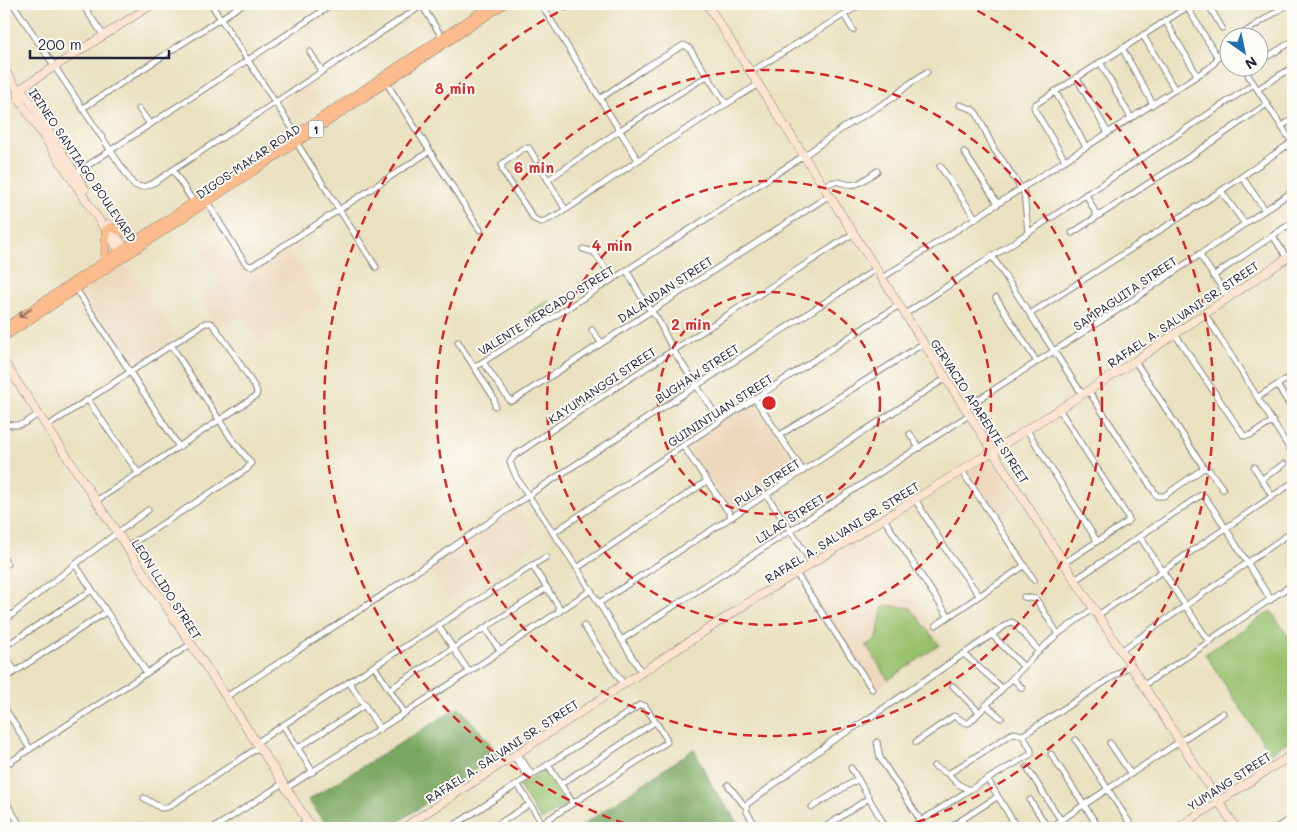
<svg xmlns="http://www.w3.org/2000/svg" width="1297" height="832" viewBox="0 0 1297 832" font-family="Mali,sans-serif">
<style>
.built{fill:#edd7bb}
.green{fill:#98c16d;stroke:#5d7254}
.forest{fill:#7aa760;stroke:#4e644e}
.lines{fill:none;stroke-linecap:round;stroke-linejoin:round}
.street-casing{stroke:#86827d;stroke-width:7}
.secondary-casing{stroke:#86827d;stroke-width:9}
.primary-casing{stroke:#86827d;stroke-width:9}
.street{stroke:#fff;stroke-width:5}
.secondary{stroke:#fde4d1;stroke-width:8}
.primary{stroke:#fbbb8d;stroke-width:8}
.oneway{stroke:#8e6e64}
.ring{fill:none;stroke:#d62828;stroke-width:2.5;stroke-dasharray:9 6}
.labels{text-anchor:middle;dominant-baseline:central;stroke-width:4;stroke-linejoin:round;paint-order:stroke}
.shield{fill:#fdfcf7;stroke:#646373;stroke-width:1}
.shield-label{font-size:11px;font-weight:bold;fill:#22223b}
.street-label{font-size:12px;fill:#22223b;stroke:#fdfcf7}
.centre{fill:#d62828;stroke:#fdfcf7;stroke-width:2.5}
.ring-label{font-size:15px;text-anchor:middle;font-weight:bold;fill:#d62828;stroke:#fdfcf7;stroke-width:4;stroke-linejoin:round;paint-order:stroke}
</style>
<rect width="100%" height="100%" fill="#fdfcf7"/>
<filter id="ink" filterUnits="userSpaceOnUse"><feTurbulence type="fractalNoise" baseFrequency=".02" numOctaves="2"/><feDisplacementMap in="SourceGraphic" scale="10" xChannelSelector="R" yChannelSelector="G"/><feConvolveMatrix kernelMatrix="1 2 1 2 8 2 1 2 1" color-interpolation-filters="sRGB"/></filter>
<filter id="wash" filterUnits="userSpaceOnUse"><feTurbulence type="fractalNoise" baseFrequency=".0096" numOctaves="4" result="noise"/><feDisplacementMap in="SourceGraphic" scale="20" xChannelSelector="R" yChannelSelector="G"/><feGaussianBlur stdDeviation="1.12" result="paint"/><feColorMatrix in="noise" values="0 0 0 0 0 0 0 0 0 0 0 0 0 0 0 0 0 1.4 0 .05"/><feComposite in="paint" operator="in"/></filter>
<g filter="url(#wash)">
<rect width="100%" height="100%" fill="#e9e1bf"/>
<g class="built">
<polygon points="308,84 321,104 296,120 283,100"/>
<polygon points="212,239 215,244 223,239 246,275 287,248 322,303 259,344 240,316 219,329 199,298 221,283 202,252 210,247 207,241"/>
<polygon points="126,262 176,336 133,365 83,291"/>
<polygon points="754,402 797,469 731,511 688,445"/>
<polygon points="990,457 1018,502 994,518 966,472"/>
<polygon points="516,507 539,541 449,599 428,567"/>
<polygon points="871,531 943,645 874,690 802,576"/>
</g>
<g class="green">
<polygon points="548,300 556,312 536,324 529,312"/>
<polygon points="886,605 911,608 939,645 888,680 866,645 877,639 882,609"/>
<polygon points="1271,611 1293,644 1293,738 1270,753 1205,654"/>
<polygon points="547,769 569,803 541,820 519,786"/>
</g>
<g class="forest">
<polygon points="459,707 499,754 389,828 329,828 308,800"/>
<polygon points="694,749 712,786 741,828 578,828"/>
</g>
</g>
<g filter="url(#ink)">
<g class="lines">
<defs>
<g id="street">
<path d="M13,4L133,184C145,193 162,177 173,170L424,4"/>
<polyline points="82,4 104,36"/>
<polyline points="211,4 296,134 296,142 376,267"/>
<polyline points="421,4 444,40"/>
<polyline points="541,4 638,160"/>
<polyline points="1208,4 1222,28"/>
<polyline points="1187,7 1218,58"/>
<polyline points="844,15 853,30"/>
<polyline points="1165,20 1197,75"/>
<polyline points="1143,35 1175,90"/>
<polyline points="1236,38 1288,4"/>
<polyline points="1122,48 1153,104"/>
<polyline points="310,52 322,71"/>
<polyline points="1260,61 1293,41"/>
<polyline points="1100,62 1131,118"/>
<polyline points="1250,68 1247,71 1248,75 1293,144"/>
<polyline points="751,72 861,4"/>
<polyline points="1076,77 1108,133"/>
<polyline points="386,82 480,230"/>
<polyline points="1258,89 1293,67"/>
<polyline points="1055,91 1086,147"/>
<polyline points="601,98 646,67 684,45 689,48 726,104"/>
<polyline points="960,105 972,109 977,114 995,151 1003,161 1024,193 1028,232"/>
<polyline points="83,108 243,4"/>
<polyline points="139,109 150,124"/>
<polyline points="1282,126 1293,119"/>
<polyline points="964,152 998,204"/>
<polyline points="1065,160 1036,112 1034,107 1036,104 1192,4"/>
<polyline points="940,166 976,219"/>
<polyline points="173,170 194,203"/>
<polyline points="73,175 333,4"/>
<polyline points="1242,177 1265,210"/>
<polyline points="548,180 620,130 707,76"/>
<path d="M824,186C841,176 841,187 856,184C863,182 871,175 877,171"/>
<polyline points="1221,191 1245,224"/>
<polyline points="1086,194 1097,216"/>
<polyline points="206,200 243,260 247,265 252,266 430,151"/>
<path d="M565,209L529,148L522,149L502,164V170L534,219L541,222C562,216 600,185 621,172C666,141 713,112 759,84"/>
<polyline points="1072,233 1194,154 1267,104"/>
<polyline points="1273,236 1287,258"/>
<polyline points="583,249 594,252 613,279"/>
<polyline points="1199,254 1228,297"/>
<polyline points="992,256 1082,394"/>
<polyline points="627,271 646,305 657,318 673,350 720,421"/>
<polyline points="1213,276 1293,222"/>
<path d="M882,278L1209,68C1221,59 1217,51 1230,42"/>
<polyline points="76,289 179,447"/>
<polyline points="996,298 1037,362"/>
<polyline points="905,314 1254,84"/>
<polyline points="1030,314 1221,191 1292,142"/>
<polyline points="1205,314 1291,451"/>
<polyline points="592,330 601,342"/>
<polyline points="1175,334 1244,436 1251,435 1273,421"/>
<polyline points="458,342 491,393 494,399 495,406"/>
<polyline points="1135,361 1204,468 1209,470 1223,489"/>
<polyline points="483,362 508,398 510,401 514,400 830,195"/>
<polyline points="475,367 613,279 805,155 843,128 893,98 909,84 927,72"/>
<polyline points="1277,385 1293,410"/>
<polyline points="1088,390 1157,496 1164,496 1204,468"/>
<polyline points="1258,397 1293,375"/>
<polyline points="755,399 803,471"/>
<polyline points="88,400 139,474"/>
<polyline points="965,408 1124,306 1293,191"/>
<polyline points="1059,409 1129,519 1127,522 1064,563"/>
<path d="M4,424C22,427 24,424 38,414"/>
<polyline points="46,427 205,323 211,323 214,326 234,354 256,389 257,392 256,396 96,501"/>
<polyline points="1027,430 1097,541"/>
<polyline points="910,434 919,448"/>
<polyline points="780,435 924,343"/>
<polyline points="683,446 732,517"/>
<polyline points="1254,467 1272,496"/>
<polyline points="962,471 1034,580"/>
<polyline points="1262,479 1284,464"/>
<polyline points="766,494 812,563"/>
<polyline points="915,499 948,553 979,595"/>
<polyline points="884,519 948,616"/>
<polyline points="553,533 720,421 899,305"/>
<polyline points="1140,537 1206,637 1210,640 1293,584"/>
<polyline points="127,547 247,469 251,463 231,438 171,345"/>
<polyline points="4,559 7,564 4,565"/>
<polyline points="75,564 147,673"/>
<polyline points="532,565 559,607 559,612"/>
<polyline points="577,568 707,481"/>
<polyline points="796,573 872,689"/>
<polyline points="1075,580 1201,495 1205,497 1216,513 1271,600"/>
<polyline points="1024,597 1036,599 1058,634"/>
<polyline points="599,603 946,378"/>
<polyline points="1098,615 1292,483"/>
<polyline points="4,621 82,559 148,510"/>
<polyline points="438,625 469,672"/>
<polyline points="936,625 1024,566"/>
<polyline points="584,626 624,685"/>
<polyline points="485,628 500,651"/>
<polyline points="991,634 1023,666"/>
<polyline points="623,639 969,415"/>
<polyline points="4,647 92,590"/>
<polyline points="1122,650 1293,531"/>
<polyline points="4,653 15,671"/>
<polyline points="964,654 1002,688"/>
<polyline points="374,666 404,712"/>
<polyline points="642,673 577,568 516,477 510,462 514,456 578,412 854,233"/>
<polyline points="1012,678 1022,688"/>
<polyline points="4,679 106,612"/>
<polyline points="349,682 380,729"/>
<polyline points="1144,685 1212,640"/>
<polyline points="953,686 979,712"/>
<polyline points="390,689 547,588"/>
<polyline points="226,697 378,598 529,495 876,269"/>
<polyline points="986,705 1001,718"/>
<polyline points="4,707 30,749"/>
<polyline points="283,725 313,772"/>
<polyline points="1076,740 1133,828"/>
<polyline points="877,742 880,758 921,821"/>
<polyline points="916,742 954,716 966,723 969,723 1039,651 1058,634 1094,608"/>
<polyline points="256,743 349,682 546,557"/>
<polyline points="1110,743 1131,774"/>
<polyline points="298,748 365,705"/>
<polyline points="518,754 532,775"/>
<polyline points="1051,754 1099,828"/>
<polyline points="514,756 528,777"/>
<polyline points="548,765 573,803"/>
<polyline points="4,766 191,644"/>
<polyline points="934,766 948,774 1013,733 1023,735 1131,665"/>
<polyline points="851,768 858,779"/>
<polyline points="1027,768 1066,828"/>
<polyline points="948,774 958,784 969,790"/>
<polyline points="988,780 1014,823 1012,828"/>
<polyline points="561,784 655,722"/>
<polyline points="518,785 542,823"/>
<polyline points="728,785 744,805 746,805 832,741 868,719 1009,623 1012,622 1015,624 1039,651"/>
<polyline points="285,789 469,672 591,590"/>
<polyline points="144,798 161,808 168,807 259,747"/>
<polyline points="4,799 22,828"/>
<polyline points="1030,800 1048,828"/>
<polyline points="746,805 747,812 757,828"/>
<polyline points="812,807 858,779 886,828"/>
<polyline points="827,826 869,798"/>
<polyline points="214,828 282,784"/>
<polyline points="296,828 307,821"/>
<polyline points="450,828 640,705 645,706 666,738 667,742 535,828"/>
<polyline points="492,828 530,804"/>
<polyline points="910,828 969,790 1031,754 1031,750 1023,735"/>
<polyline points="949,828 997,797"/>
<polyline points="1049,828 1223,713"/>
<polyline points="1276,828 1293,817"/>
</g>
<g id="secondary">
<polyline points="707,4 1064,563 1236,828"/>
<polyline points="4,69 18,90 18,98 123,256"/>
<polyline points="18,90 24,93 28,98 85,189"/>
<polyline points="18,90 153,4"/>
<polyline points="108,224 127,252"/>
<polyline points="4,362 264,754 312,828"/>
<polyline points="403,828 751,601 993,451 1135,361 1293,254"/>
<polyline points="1177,828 1293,754"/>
</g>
<g id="primary">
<polyline points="110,227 139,238"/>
<polyline points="105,260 106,230"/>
<polyline points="4,328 493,4"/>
<polyline points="4,337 504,4"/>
</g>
</defs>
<use href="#street" class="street-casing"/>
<use href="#secondary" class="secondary-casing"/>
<use href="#primary" class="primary-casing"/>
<use href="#street" class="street"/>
<use href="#secondary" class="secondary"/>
<use href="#primary" class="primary"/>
</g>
<defs><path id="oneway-shaft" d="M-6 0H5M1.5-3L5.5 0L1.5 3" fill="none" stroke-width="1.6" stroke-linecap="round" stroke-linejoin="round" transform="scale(1.25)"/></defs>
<use class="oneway" href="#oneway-shaft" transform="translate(25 313) rotate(146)"/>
</g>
<g class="ring">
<circle cx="769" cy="403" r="111"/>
<circle cx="769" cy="403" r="222"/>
<circle cx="769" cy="403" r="333"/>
<path d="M639 828A444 444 0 0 1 574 4M964 4A444 444 0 0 1 899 828"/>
</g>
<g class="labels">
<rect class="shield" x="308.5" y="120.5" width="15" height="17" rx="4"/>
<g class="shield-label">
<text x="316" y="129">1</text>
</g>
<g class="street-label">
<text transform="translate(248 161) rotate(-34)">DIGOS-MAKAR ROAD</text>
<text transform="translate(83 165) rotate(56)">IRINEO SANTIAGO BOULEVARD</text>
<text transform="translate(665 289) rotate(-33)">DALANDAN STREET</text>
<text transform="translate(1125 293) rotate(-34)">SAMPAGUITA STREET</text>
<text transform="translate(546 310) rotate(-32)">VALENTE MERCADO STREET</text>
<text transform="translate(1183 314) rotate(-34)">RAFAEL A. SALVANI SR. STREET</text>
<text transform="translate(697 373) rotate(-33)">BUGHAW STREET</text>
<text transform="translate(602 385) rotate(-34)">KAYUMANGGI STREET</text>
<text transform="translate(720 410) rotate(-33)">GUININTUAN STREET</text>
<text transform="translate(980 411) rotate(57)">GERVACIO APARENTE STREET</text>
<text transform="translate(767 482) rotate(-33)">PULA STREET</text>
<text transform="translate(790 518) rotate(-33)">LILAC STREET</text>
<text transform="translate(842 532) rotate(-32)">RAFAEL A. SALVANI SR. STREET</text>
<text transform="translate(167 589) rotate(57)">LEON LLIDO STREET</text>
<text transform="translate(502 751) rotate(-33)">RAFAEL A. SALVANI SR. STREET</text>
<text transform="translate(1229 781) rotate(-33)">YUMANG STREET</text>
</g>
</g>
<circle cx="769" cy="403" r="8" class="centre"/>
<g class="ring-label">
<text x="455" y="94">8 min</text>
<text x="534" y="173">6 min</text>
<text x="612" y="251">4 min</text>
<text x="691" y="330">2 min</text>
</g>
<rect width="1297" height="832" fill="none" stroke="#fdfcf7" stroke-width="20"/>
<g transform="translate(1244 52) rotate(147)"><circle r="24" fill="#fdfcf7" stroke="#a5a5ac"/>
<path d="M0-4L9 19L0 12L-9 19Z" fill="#1f6fb2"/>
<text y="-8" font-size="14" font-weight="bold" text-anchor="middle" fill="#22223b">N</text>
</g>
<path d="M30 50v8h139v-8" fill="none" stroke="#22223b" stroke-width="2.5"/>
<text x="38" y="50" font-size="15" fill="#22223b" stroke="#fdfcf7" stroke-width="4" paint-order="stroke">200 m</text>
</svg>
